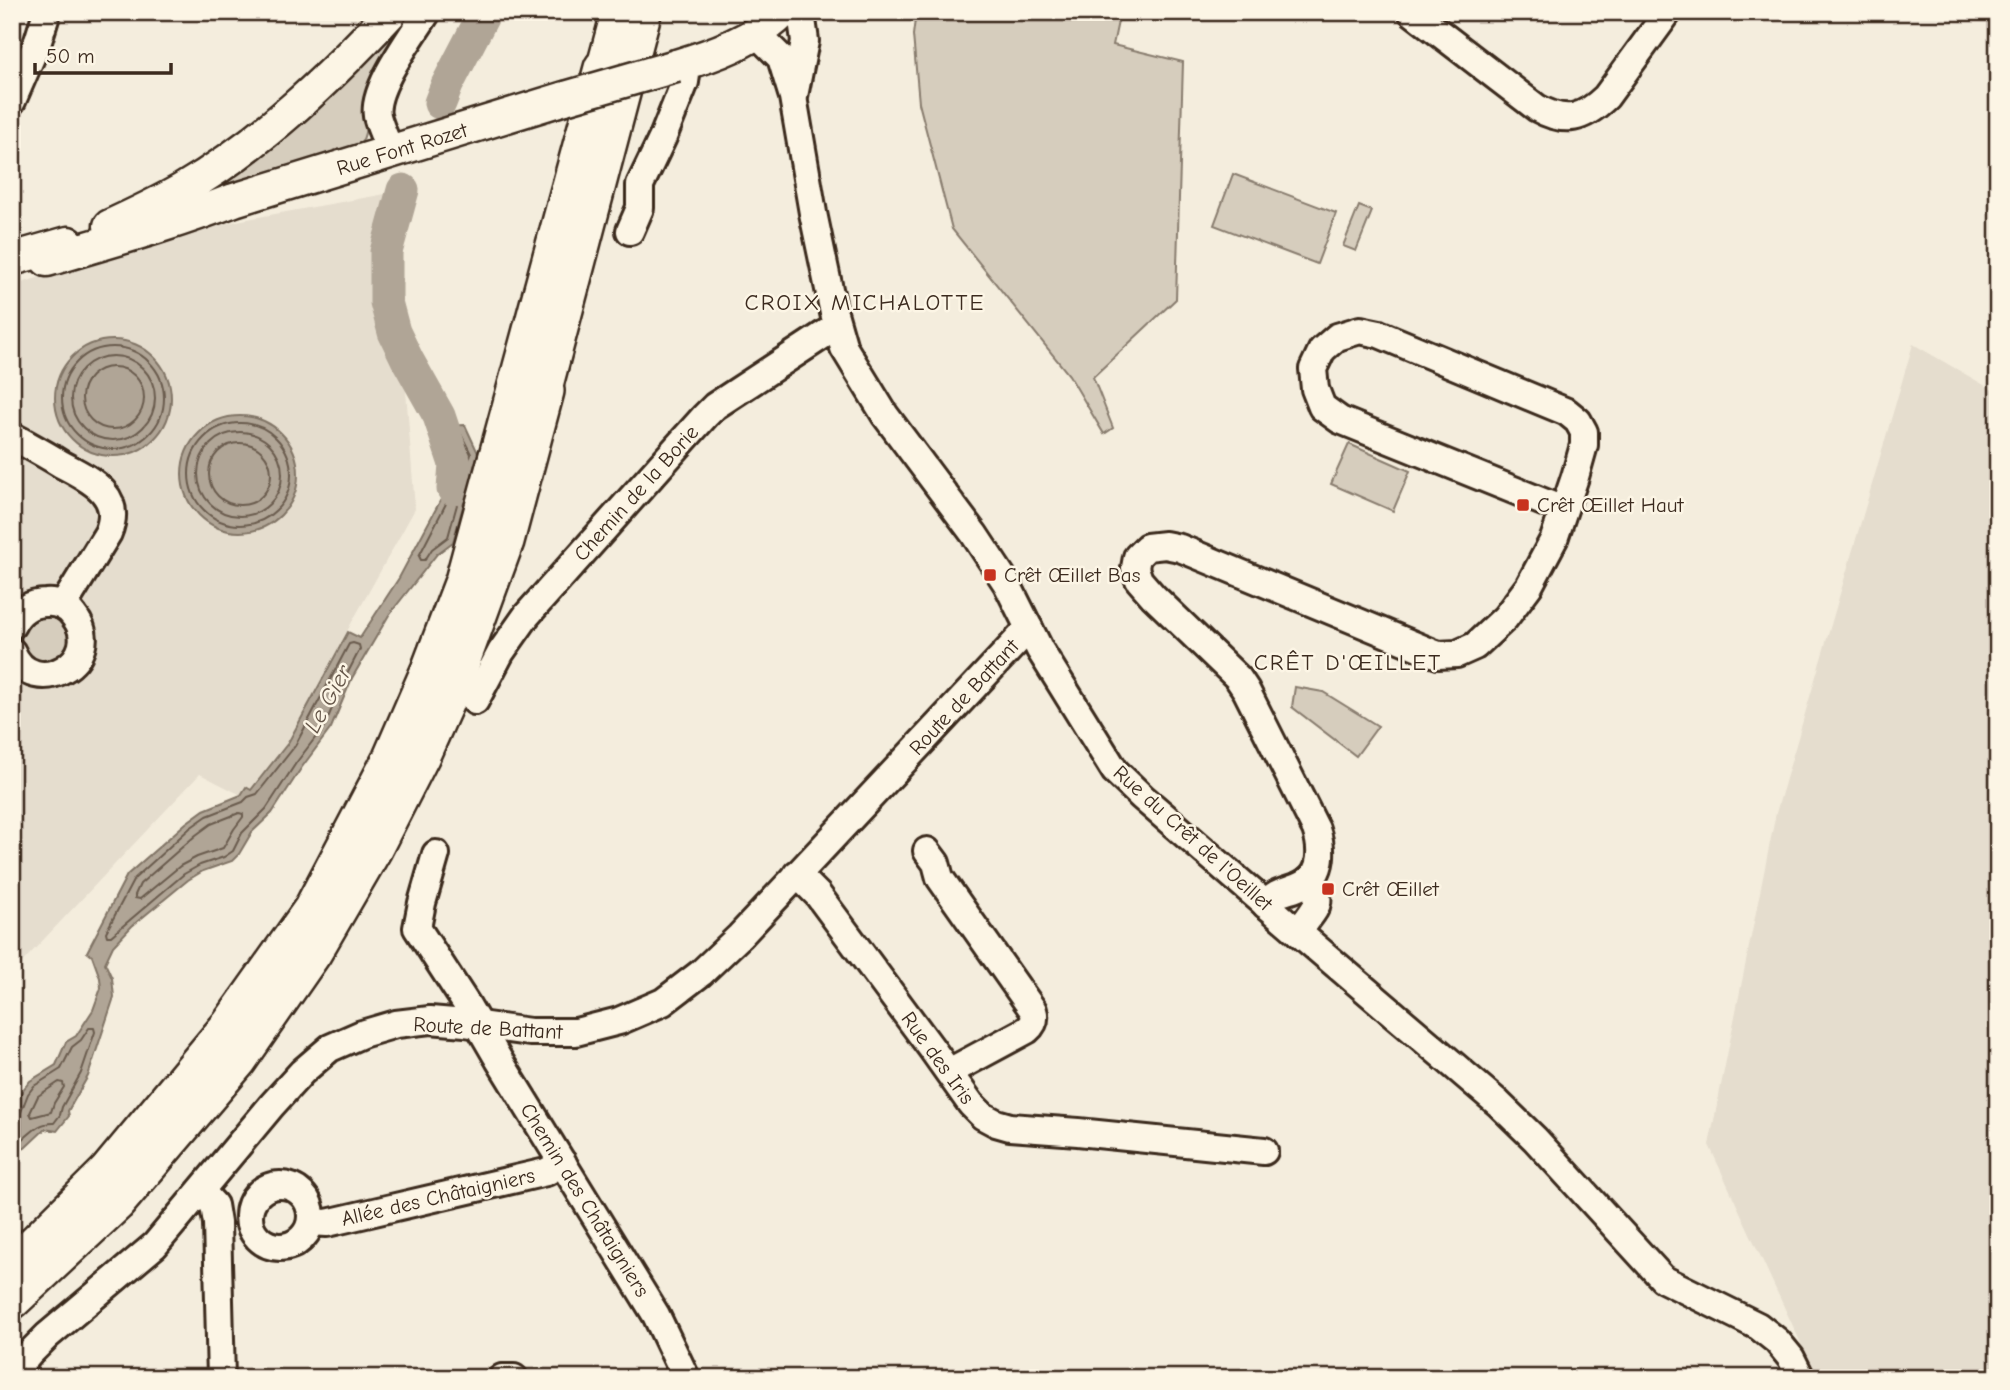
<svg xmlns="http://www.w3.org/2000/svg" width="2010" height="1390" viewBox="0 0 2010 1390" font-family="'Comic Neue',sans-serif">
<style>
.built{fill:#e5ddce}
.green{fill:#d6cdbd;stroke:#887c6e;stroke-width:2}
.water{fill:#b0a596;stroke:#817466;stroke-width:2}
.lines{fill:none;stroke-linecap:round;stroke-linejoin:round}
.shore{stroke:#6a5b4e;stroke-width:2}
.river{stroke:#b0a596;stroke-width:33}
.minor-casing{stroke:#3b2a1e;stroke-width:32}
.major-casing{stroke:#3b2a1e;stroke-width:37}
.highway-casing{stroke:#3b2a1e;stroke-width:42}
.minor{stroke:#fcf5e5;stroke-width:26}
.major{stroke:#fcf5e5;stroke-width:32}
.highway{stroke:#fcf5e5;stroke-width:37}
.major-bridge-casing{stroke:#3b2a1e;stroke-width:37;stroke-linecap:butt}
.major-bridge{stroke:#fcf5e5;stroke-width:32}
.poi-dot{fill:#c8321e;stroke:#fcf5e5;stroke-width:2.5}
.labels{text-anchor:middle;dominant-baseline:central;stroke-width:5;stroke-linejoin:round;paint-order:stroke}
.street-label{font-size:21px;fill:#3b2a1e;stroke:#fcf5e5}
.poi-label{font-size:21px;fill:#3b2a1e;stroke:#fcf5e5;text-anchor:start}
.neighbourhood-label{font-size:23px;letter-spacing:2px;fill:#3b2a1e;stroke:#fcf5e5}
.water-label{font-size:23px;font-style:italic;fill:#645548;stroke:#fcf5e5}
</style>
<rect width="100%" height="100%" fill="#f4eddd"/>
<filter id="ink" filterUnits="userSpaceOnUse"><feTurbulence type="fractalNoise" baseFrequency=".0143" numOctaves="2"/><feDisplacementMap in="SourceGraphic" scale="14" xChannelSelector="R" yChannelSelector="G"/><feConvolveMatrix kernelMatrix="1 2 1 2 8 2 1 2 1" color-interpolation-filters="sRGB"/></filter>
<g filter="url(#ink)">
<g class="built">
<polygon points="391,193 415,509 352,622 288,743 251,791 246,787 241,795 200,774 12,973 12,286 104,257 226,223"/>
<polygon points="1913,344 1998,393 1998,1378 1817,1378 1709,1145 1776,813"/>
</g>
<g class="green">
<path d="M408,12H412C399,33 373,68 367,91C363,110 371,128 360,145L204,195L205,190L346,78Z"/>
<polygon points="916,12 1120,12 1113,45 1183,62 1176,299 1093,377 1113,428 1104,434 1069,375 952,229 919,103 913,35"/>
<polygon points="1233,174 1336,213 1317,264 1214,225"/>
<polygon points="1359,206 1372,211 1356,251 1343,246"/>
<polygon points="1349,444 1410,471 1393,511 1331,484"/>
<circle cx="45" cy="639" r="24"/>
<polygon points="1295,687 1323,692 1378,726 1356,756 1292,707"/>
</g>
<g class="water">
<circle cx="113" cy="398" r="58"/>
<circle cx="240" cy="474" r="58"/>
<polygon points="465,425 478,453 453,542 437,554 389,615 352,678 331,728 302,767 272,813 252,832 239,854 232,861 203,871 188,880 132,926 113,946 105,963 112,978 114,997 88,1076 68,1111 69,1116 57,1131 45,1129 25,1148 12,1154 12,1119 22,1091 30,1081 56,1065 66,1042 76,1036 93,1010 101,988 100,978 92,956 87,952 127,875 186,823 204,810 241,795 246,787 251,790 288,743 348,632 360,638 399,578 446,490 450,470 446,426"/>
</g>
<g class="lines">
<g class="shore">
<circle cx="113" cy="398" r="51"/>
<circle cx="113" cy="398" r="42"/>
<circle cx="113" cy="398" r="31"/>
<circle cx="240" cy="474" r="51"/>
<polygon points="460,432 471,454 448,537 432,549 425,560 421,560 419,556 452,492 457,469 455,435"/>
<circle cx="240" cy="474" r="42"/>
<circle cx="240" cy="474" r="31"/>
<polygon points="353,643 359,645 360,649 343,682 325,725 296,763 266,809 242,833 233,851 224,857 200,865 184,874 111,936 107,936 106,932 134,879 190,828 207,816 243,802 248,797 257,794 295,746 349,644"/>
<polygon points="239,813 243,814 243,817 234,829 223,848 197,857 180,866 140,899 135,898 135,895 140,884 196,835 211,824"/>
<polygon points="59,1082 63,1083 64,1087 54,1103 51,1112 32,1117 30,1113 38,1096"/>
<path d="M12,1116L17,1115L21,1112L28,1094L34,1086L61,1069L72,1047L81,1040L89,1028H94L95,1032L81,1073L62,1107L60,1115L54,1123C35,1122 29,1138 12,1147"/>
</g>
<g class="river">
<polyline points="440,103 447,85 485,12"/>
<polyline points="403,190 386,252 386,302 394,332 407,359 439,416 455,464 453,489"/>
</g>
<defs>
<g id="minor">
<path d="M1412,12L1537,108C1566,124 1583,119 1606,97L1668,12"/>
<polyline points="756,33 781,58 793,97 813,213 834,313 844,348 885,415 974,534 1007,584 1040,650 1115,771 1142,797 1299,933 1498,1103 1535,1139 1663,1279 1758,1326 1777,1341 1791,1358 1801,1378"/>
<polyline points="794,96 805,41 801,12"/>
<polyline points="12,101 38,41 47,12"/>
<path d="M391,152C386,140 380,128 377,116C372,88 412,37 427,12"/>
<polyline points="630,231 640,208 640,185 663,137 685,82 686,75 684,64"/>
<path d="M12,436C28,445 45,454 61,464C89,479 124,494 108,533L63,606"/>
<path d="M12,625C19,611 30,603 46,603C57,602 68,607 74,616C108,659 33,703 12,652"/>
<polyline points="475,701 501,652 527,615 705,416 715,406 837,326"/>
<path d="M927,851L936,863L940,878L1033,1010C1036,1019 1034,1024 1027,1030L949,1072"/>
<polyline points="436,854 422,903 417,928 467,1005 499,1060 656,1315 686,1378"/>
<polyline points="797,874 818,895 932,1049 971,1104 983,1116 996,1123 1010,1127 1078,1132 1264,1151"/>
<path d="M1266,905C1278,889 1289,893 1304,884C1324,873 1322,847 1316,829L1246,690L1238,678L1153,596L1139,580L1135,568L1137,557L1147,547L1165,545L1180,548L1438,655L1457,654L1475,646L1505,618L1529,586L1554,539L1575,477L1584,445V432L1578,421L1567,412L1379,334L1360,330L1337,337L1322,350L1313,369L1315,389L1322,407L1340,420L1563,510"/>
<path d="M1299,933C1308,912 1330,905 1308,881"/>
<circle cx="280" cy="1216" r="31"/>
<polyline points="201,1191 214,1205 217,1223 221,1378"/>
<polyline points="311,1222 327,1223 546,1172 563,1163"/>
<polyline points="12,1375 30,1353 47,1336 155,1245 272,1105 302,1072 330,1048 362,1034 396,1024 430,1020 465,1023 530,1032 576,1032 619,1021 663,1002 701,973 740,936 1029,628"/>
<polyline points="502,1378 514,1378"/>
</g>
<g id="major">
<path d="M676,66C714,55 755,40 783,12"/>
<polyline points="603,68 618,12"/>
<path d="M110,226C134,215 159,203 182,190C261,144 329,79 391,12"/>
<polyline points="12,259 68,243"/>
<path d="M47,260C110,241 173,224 234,200L565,98"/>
<polyline points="545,391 645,12"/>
</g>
<g id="highway">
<polyline points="12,1267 107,1173 231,1024 312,910 391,760 430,670 464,581 603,68"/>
<polyline points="12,1300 116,1203 238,1060 313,952 373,849 421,755 452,686 505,541 545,391"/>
</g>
</defs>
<use href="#minor" class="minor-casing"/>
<use href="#major" class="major-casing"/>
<use href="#highway" class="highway-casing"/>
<use href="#minor" class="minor"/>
<use href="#major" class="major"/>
<use href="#highway" class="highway"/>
<defs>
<polyline id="major-bridge" points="565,98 676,66"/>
</defs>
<use href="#major-bridge" class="major-bridge-casing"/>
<use href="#major-bridge" class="major-bridge"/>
</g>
</g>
<g class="poi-dot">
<rect x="1516" y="498" width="14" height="14" rx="3.5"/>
<rect x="983" y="568" width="14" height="14" rx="3.5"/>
<rect x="1321" y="882" width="14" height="14" rx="3.5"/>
</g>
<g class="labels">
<g class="street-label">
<text transform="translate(402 149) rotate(-17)">Rue Font Rozet</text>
<text transform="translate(636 493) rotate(-48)">Chemin de la Borie</text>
<text transform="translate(964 697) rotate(-47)">Route de Battant</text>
<text transform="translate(1193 838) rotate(42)">Rue du Crêt de l'Oeillet</text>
<text transform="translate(488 1028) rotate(3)">Route de Battant</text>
<text transform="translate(938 1058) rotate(54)">Rue des Iris</text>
<text transform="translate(438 1197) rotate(-13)">Allée des Châtaigniers</text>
<text transform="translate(585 1200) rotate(58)">Chemin des Châtaigniers</text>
</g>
<g class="poi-label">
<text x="1537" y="505">Crêt Œillet Haut</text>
<text x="1004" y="575">Crêt Œillet Bas</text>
<text x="1342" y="889">Crêt Œillet</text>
</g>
<g class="neighbourhood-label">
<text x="865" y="302">CROIX MICHALOTTE</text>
<text x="1348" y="662">CRÊT D'ŒILLET</text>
</g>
<g class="water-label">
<text transform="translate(328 699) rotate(-61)">Le Gier</text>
</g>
</g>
<rect width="2010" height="1390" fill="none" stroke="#fcf5e5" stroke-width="42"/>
<rect x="21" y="21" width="1968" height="1348" fill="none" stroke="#3b2a1e" stroke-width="2.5" filter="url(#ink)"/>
<path d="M35 63v10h136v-10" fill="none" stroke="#3b2a1e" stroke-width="3.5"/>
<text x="46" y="63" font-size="21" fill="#3b2a1e" stroke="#fcf5e5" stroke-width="5" paint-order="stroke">50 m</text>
</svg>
